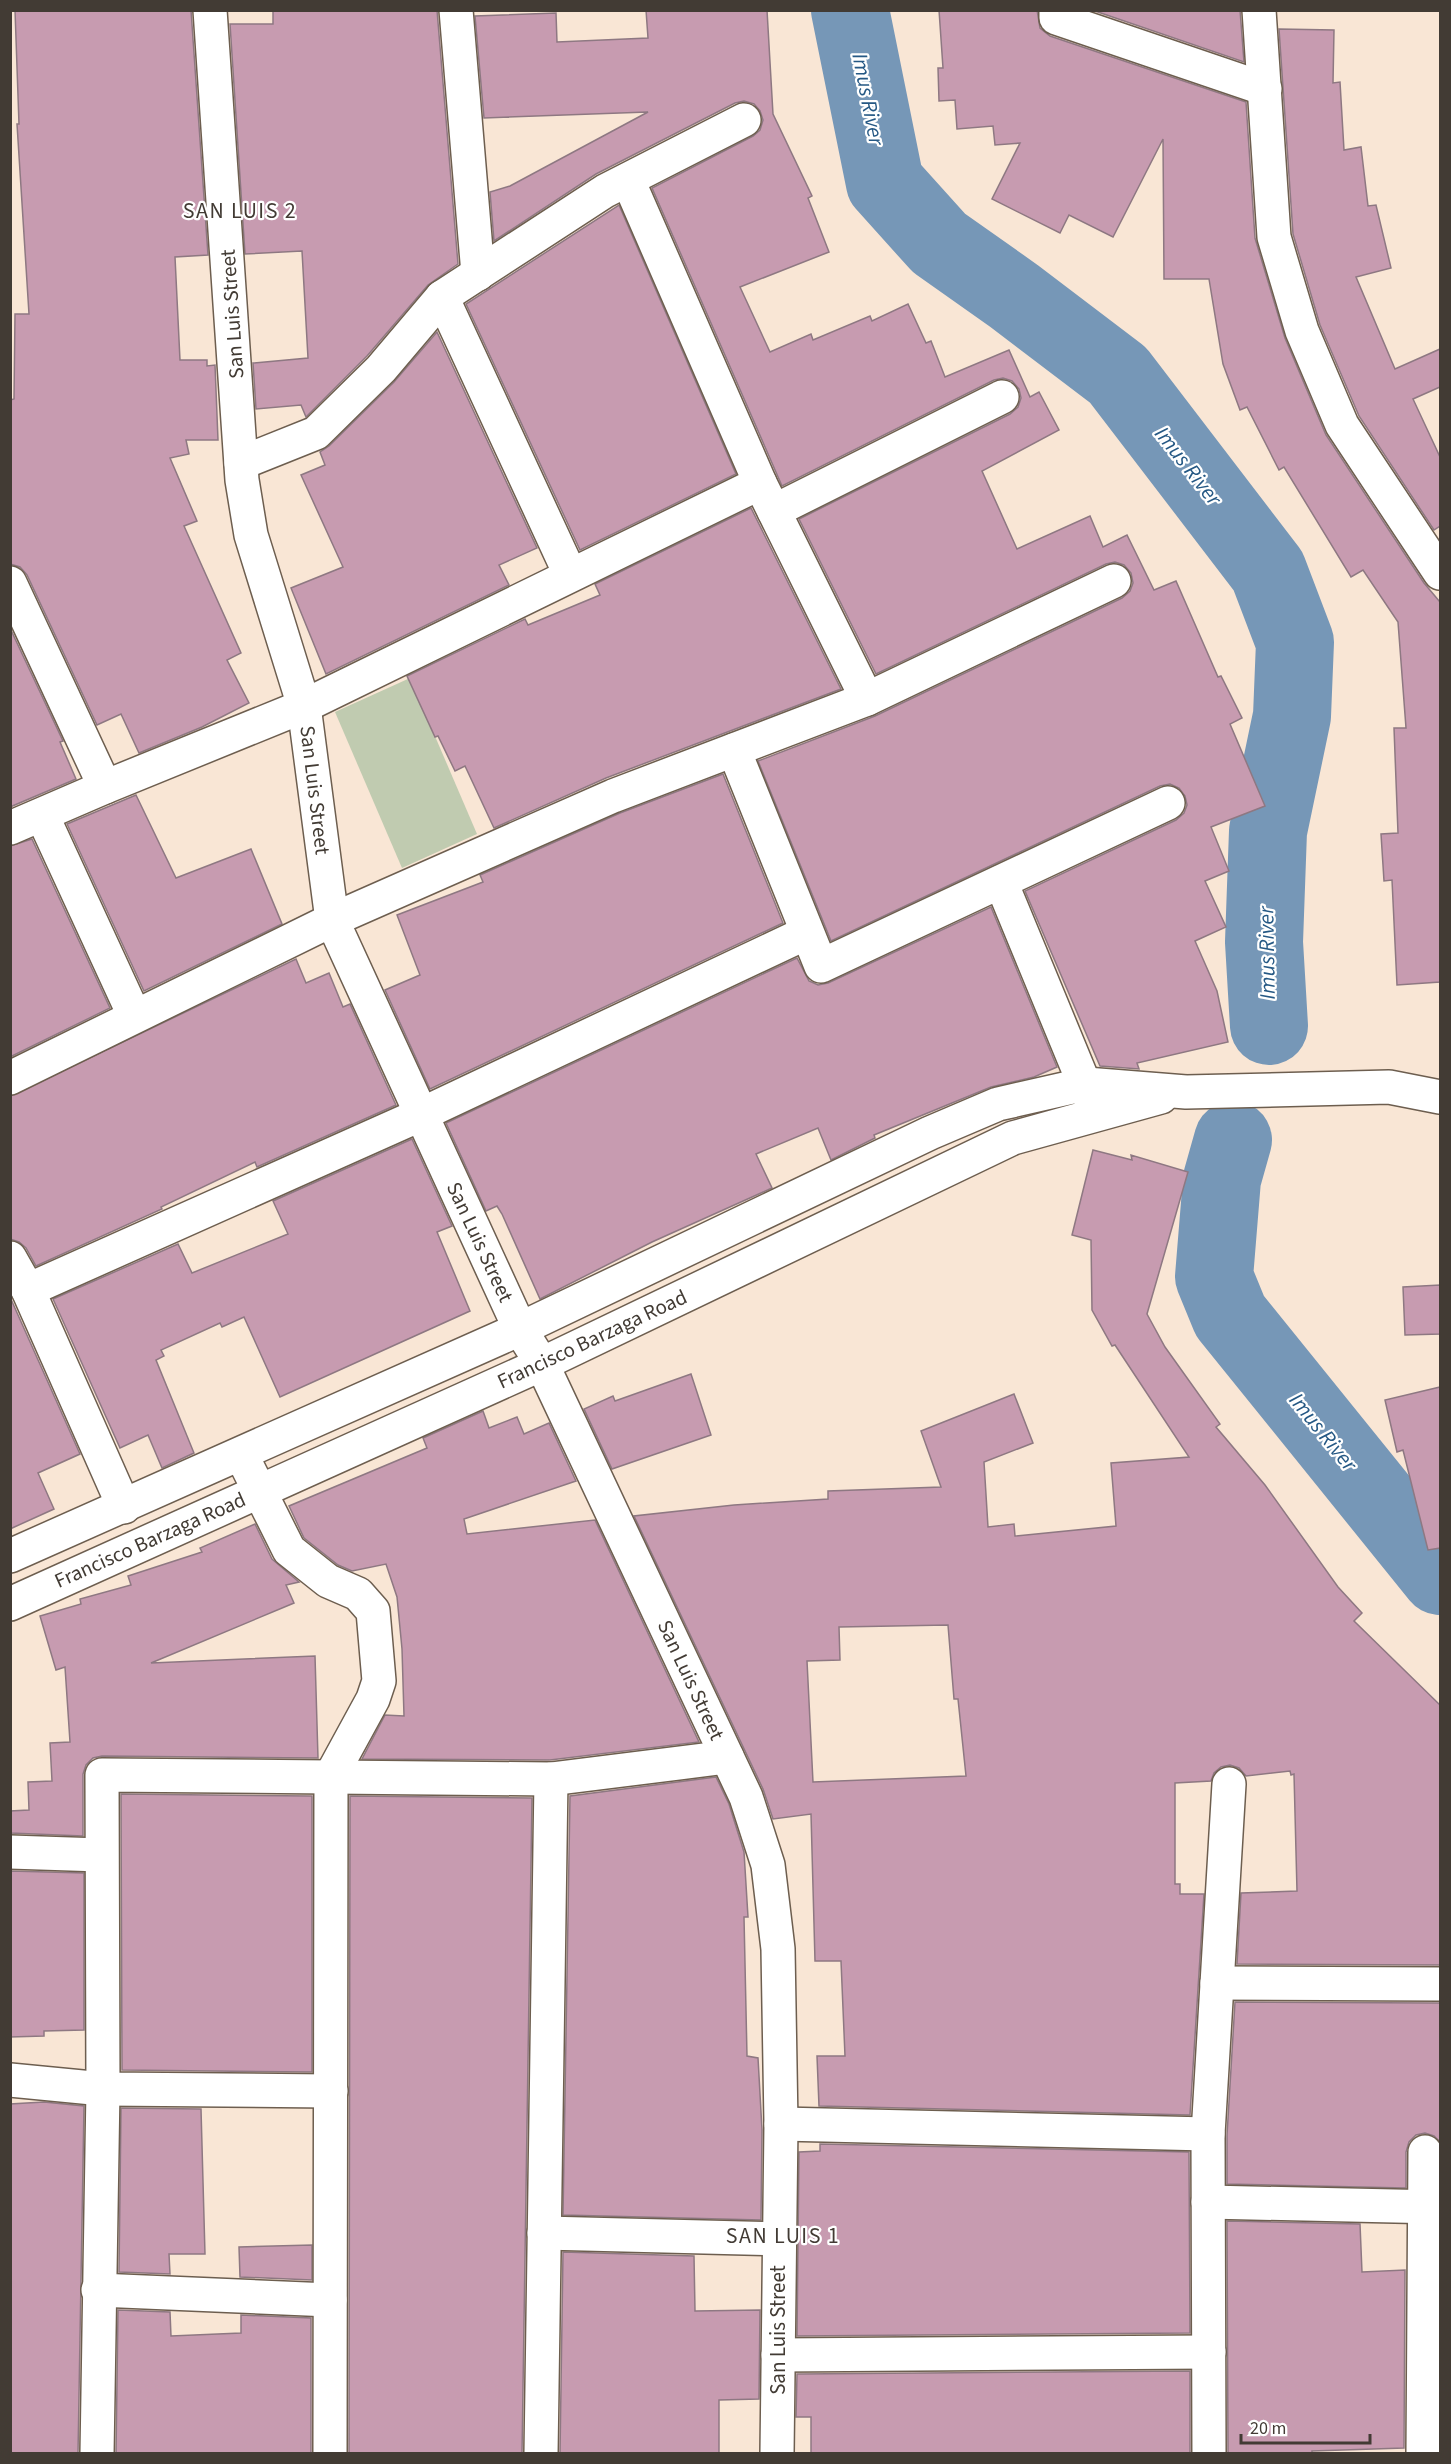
<svg xmlns="http://www.w3.org/2000/svg" width="1451" height="2464" viewBox="0 0 1451 2464" font-family="'Source Sans 3',sans-serif">
<style>
.green{fill:#c0cbb0}
.lines{fill:none;stroke-linecap:round;stroke-linejoin:round}
.river{stroke:#7697b7;stroke-width:78}
.building{fill:#c79bb0;stroke:#8e7882;stroke-width:1.5;fill-rule:evenodd}
.street-casing{stroke:#6d5e4f;stroke-width:36}
.secondary-casing{stroke:#6d5e4f;stroke-width:36}
.street{stroke:#fff;stroke-width:33}
.secondary{stroke:#fff;stroke-width:33}
.labels{text-anchor:middle;dominant-baseline:central;stroke-width:4.5;stroke-linejoin:round;paint-order:stroke}
.street-label{font-size:21px;fill:#423b34;stroke:#fff}
.water-label{font-size:22px;font-style:italic;fill:#255884;stroke:#fff}
.neighbourhood-label{font-size:22px;letter-spacing:1.5px;fill:#423b34;stroke:#fff}
</style>
<rect width="100%" height="100%" fill="#f9e6d5"/>
<polygon class="green" points="410,678 477,834 402,868 335,712"/>
<g class="lines">
<g class="river">
<polyline points="850,10 885,183 939,243 1014,296 1118,375 1268,571 1295,642 1292,716 1268,831 1264,942 1269,1026"/>
<polyline points="1233,1140 1222,1179 1214,1277 1230,1316 1440,1576"/>
</g>
</g>
<g class="building">
<polygon points="15,10 191,10 208,255 175,257 180,360 207,360 207,366 215,365 218,440 186,440 189,454 170,458 197,521 184,526 241,653 227,660 249,703 202,727 139,753 121,714 97,725 27,575 20,567 10,564 10,400 14,399 15,314 29,314 17,124 19,124"/>
<polygon points="273,10 437,10 458,264 428,285 367,356 306,417 301,405 256,409 253,363 308,358 302,251 245,254 230,24 273,24"/>
<polygon points="646,10 767,10 773,114 812,196 808,198 829,252 740,287 770,352 811,334 813,340 870,316 872,321 908,304 926,343 931,341 945,377 1009,350 1030,397 1039,392 1059,430 982,471 1017,549 1090,516 1103,547 1127,535 1154,590 1176,581 1218,677 1221,676 1242,718 1230,724 1265,806 1211,827 1229,871 1205,881 1226,927 1195,941 1217,991 1228,1042 1137,1063 1139,1069 1100,1066 1025,891 1176,820 1184,813 1187,805 1185,796 1179,788 1170,784 1160,786 831,941 758,761 875,716 1122,598 1130,591 1133,583 1131,573 1124,565 1115,562 1106,564 876,674 799,519 1010,414 1018,407 1021,398 1019,389 1012,381 1003,378 994,380 782,486 652,188 753,136 760,130 763,120 760,111 754,104 744,101 735,103 596,174 494,241 490,192 510,186 648,112 484,118 475,16 556,13 557,42 648,38"/>
<polygon points="939,10 1037,10 1040,28 1050,36 1246,102 1255,238 1285,338 1326,435 1424,583 1440,602 1440,982 1397,985 1392,880 1384,881 1381,834 1398,833 1394,728 1406,728 1398,622 1363,570 1351,577 1284,467 1279,470 1247,407 1240,410 1223,364 1209,279 1164,279 1163,139 1113,237 1069,215 1060,233 992,199 1020,143 995,145 993,126 957,129 955,100 939,101 938,68 943,68"/>
<polygon points="1092,10 1240,10 1244,62"/>
<polygon points="1279,29 1334,30 1333,83 1340,82 1344,150 1361,147 1368,206 1376,205 1391,268 1356,277 1395,369 1440,349 1440,387 1413,399 1440,457 1440,526 1434,530 1359,416 1320,325 1293,234"/>
<polygon points="619,205 736,474 580,550 466,304"/>
<polygon points="437,332 537,548 499,565 509,585 326,674 291,588 343,567 301,475 325,465 320,452 329,446 394,382"/>
<polygon points="751,508 841,689 606,778 494,828 465,766 455,771 438,736 435,737 407,676 525,619 528,625 600,595 595,584"/>
<polygon points="10,628 63,741 60,742 76,779 10,807"/>
<polygon points="723,774 783,923 430,1089 385,990 420,975 397,915 483,882 480,875 620,813"/>
<polygon points="136,795 176,878 251,849 282,924 144,991 67,824"/>
<polygon points="32,839 110,1008 10,1057 10,846"/>
<polygon points="991,907 1057,1067 1034,1077 991,1087 874,1135 875,1138 831,1160 818,1128 756,1154 772,1188 652,1242 540,1299 502,1214 497,1206 486,1211 446,1123 797,958 809,981 818,985 828,983"/>
<polygon points="296,959 306,983 329,973 343,1007 350,1004 396,1105 257,1167 255,1162 161,1207 162,1209 36,1266 26,1248 19,1242 10,1239 10,1096"/>
<polygon points="412,1139 452,1226 437,1232 470,1311 280,1397 244,1317 222,1327 220,1323 161,1350 164,1356 156,1360 194,1453 162,1468 148,1435 120,1448 53,1299 178,1244 192,1273 288,1234 273,1201"/>
<path d="M1093,1150L1132,1160L1131,1155L1188,1172L1147,1314L1165,1347L1220,1424L1216,1427L1265,1485L1338,1587L1362,1613L1354,1621L1440,1705V1965L1237,1964L1241,1893L1297,1891L1294,1774L1291,1775L1290,1771L1246,1776L1239,1768L1230,1765L1221,1767L1214,1773L1211,1781L1175,1783V1884H1180V1894H1204L1190,2115L819,2106L817,2056H845L841,1961H815L811,1814L773,1819L763,1789L634,1516L734,1505L828,1499V1491L941,1487L921,1431L1014,1394L1033,1443L984,1462L988,1527L1014,1524L1015,1536L1116,1526L1111,1463L1189,1457L1115,1345L1112,1346L1092,1310L1091,1240L1072,1235ZM948,1625L954,1699H958L966,1776L813,1782L807,1661L840,1660L839,1627Z"/>
<polygon points="1440,1285 1440,1334 1405,1335 1403,1287"/>
<polygon points="10,1297 80,1454 38,1473 54,1509 10,1529"/>
<polygon points="691,1374 711,1435 612,1469 584,1409 613,1396 615,1401"/>
<polygon points="1440,1387 1440,1548 1428,1550 1403,1450 1397,1452 1385,1400"/>
<polygon points="483,1411 489,1428 517,1417 524,1434 549,1423 576,1481 464,1519 467,1534 595,1520 699,1742 550,1760 362,1759 385,1715 404,1716 402,1649 397,1597 386,1564 352,1571 338,1565 304,1538 289,1506 427,1448 423,1438"/>
<polygon points="255,1524 272,1559 299,1582 286,1585 294,1603 151,1663 315,1656 318,1758 102,1756 93,1758 86,1765 83,1774 83,1836 10,1833 10,1811 29,1810 28,1782 52,1781 50,1743 70,1742 65,1667 56,1670 40,1616 81,1604 80,1599 131,1585 128,1576 202,1552 200,1548"/>
<polygon points="716,1777 729,1804 744,1852 748,1917 744,1917 747,2056 758,2058 762,2130 761,2220 563,2215 570,1796"/>
<polygon points="121,1794 312,1796 312,2072 122,2070"/>
<polygon points="350,1796 532,1798 522,2454 349,2454"/>
<polygon points="10,1871 84,1873 84,2030 44,2031 44,2036 10,2037"/>
<polygon points="1235,2002 1440,2003 1440,2142 1434,2136 1425,2133 1416,2135 1409,2142 1406,2152 1406,2188 1227,2184 1227,2135"/>
<polygon points="44,2102 84,2106 78,2454 10,2454 10,2104"/>
<polygon points="121,2108 201,2109 205,2254 169,2254 170,2274 119,2272"/>
<polygon points="820,2144 1189,2152 1190,2333 797,2336 799,2152 820,2151"/>
<polygon points="1227,2221 1360,2224 1362,2272 1405,2270 1404,2448 1312,2451 1312,2454 1228,2454"/>
<polygon points="312,2245 312,2280 240,2277 239,2247"/>
<polygon points="563,2252 694,2256 695,2311 760,2310 759,2399 719,2400 719,2454 560,2454"/>
<polygon points="118,2310 170,2312 171,2336 241,2333 241,2315 311,2318 311,2454 116,2454"/>
<polygon points="1190,2371 1190,2454 811,2454 811,2417 796,2417 797,2374"/>
</g>
<g class="lines">
<defs>
<g id="street">
<polyline points="210,10 242,480 251,535 304,706 332,920 520,1329 542,1364 746,1797 768,1865 778,1949 781,2124 777,2454"/>
<polyline points="456,10 478,274"/>
<polyline points="1056,10 1056,18 1265,89"/>
<polyline points="1259,10 1274,237 1302,331 1342,425 1440,573"/>
<polyline points="628,180 760,483 867,699"/>
<polyline points="442,297 570,574"/>
<polyline points="241,463 316,433 381,369 442,297 605,191 744,120"/>
<polyline points="774,511 1002,397"/>
<polyline points="10,583 105,787"/>
<polyline points="734,750 821,966 1168,803"/>
<polyline points="42,815 134,1015"/>
<polyline points="10,828 105,787 304,706 760,483"/>
<polyline points="1001,882 1095,1110"/>
<polyline points="10,1078 332,920 613,796 867,699 1114,581"/>
<polyline points="10,1258 28,1290 124,1507"/>
<polyline points="28,1290 422,1114 806,933"/>
<polyline points="241,1454 289,1550 328,1581 358,1594 373,1611 379,1681 373,1699 331,1776 330,2454"/>
<polyline points="10,1852 101,1855"/>
<polyline points="1217,1983 1440,1984"/>
<polyline points="10,2080 103,2089 331,2091"/>
<polyline points="781,2124 1208,2134"/>
<polyline points="1208,2202 1440,2207"/>
<polyline points="544,2233 779,2239"/>
<polyline points="98,2290 330,2300"/>
<polyline points="778,2355 1209,2352"/>
<polyline points="97,2454 103,2089 102,1775 551,1779 727,1757"/>
<polyline points="541,2454 551,1779"/>
<polyline points="1209,2454 1208,2134 1229,1784"/>
<polyline points="1423,2454 1425,2152"/>
</g>
<g id="secondary">
<polyline points="10,1556 520,1329 930,1133 998,1104 1086,1084 1186,1092 1389,1087 1440,1097"/>
<polyline points="10,1604 542,1364 1013,1138 1161,1097"/>
</g>
</defs>
<use href="#street" class="street-casing"/>
<use href="#secondary" class="secondary-casing"/>
<use href="#street" class="street"/>
<use href="#secondary" class="secondary"/>
</g>
<g class="labels">
<g class="street-label">
<text transform="translate(232 314) rotate(-94)">San Luis Street</text>
<text transform="translate(315 790) rotate(83)">San Luis Street</text>
<text transform="translate(480 1242) rotate(65)">San Luis Street</text>
<text transform="translate(592 1339) rotate(-25)">Francisco Barzaga Road</text>
<text transform="translate(150 1540) rotate(-24)">Francisco Barzaga Road</text>
<text transform="translate(691 1680) rotate(65)">San Luis Street</text>
<text transform="translate(778 2330) rotate(-90)">San Luis Street</text>
</g>
<g class="water-label">
<text transform="translate(868 99) rotate(79)">Imus River</text>
<text transform="translate(1188 466) rotate(52)">Imus River</text>
<text transform="translate(1267 953) rotate(-91)">Imus River</text>
<text transform="translate(1323 1432) rotate(51)">Imus River</text>
</g>
<g class="neighbourhood-label">
<text x="240" y="211">SAN LUIS 2</text>
<text x="783" y="2236">SAN LUIS 1</text>
</g>
</g>
<rect width="1451" height="2464" fill="none" stroke="#423b34" stroke-width="24"/>
<path d="M1241 2434v9h129v-9" fill="none" stroke="#423b34" stroke-width="3"/>
<text x="1250" y="2434" font-size="18" fill="#423b34" stroke="#ffffff" stroke-width="4.5" paint-order="stroke">20 m</text>
</svg>
